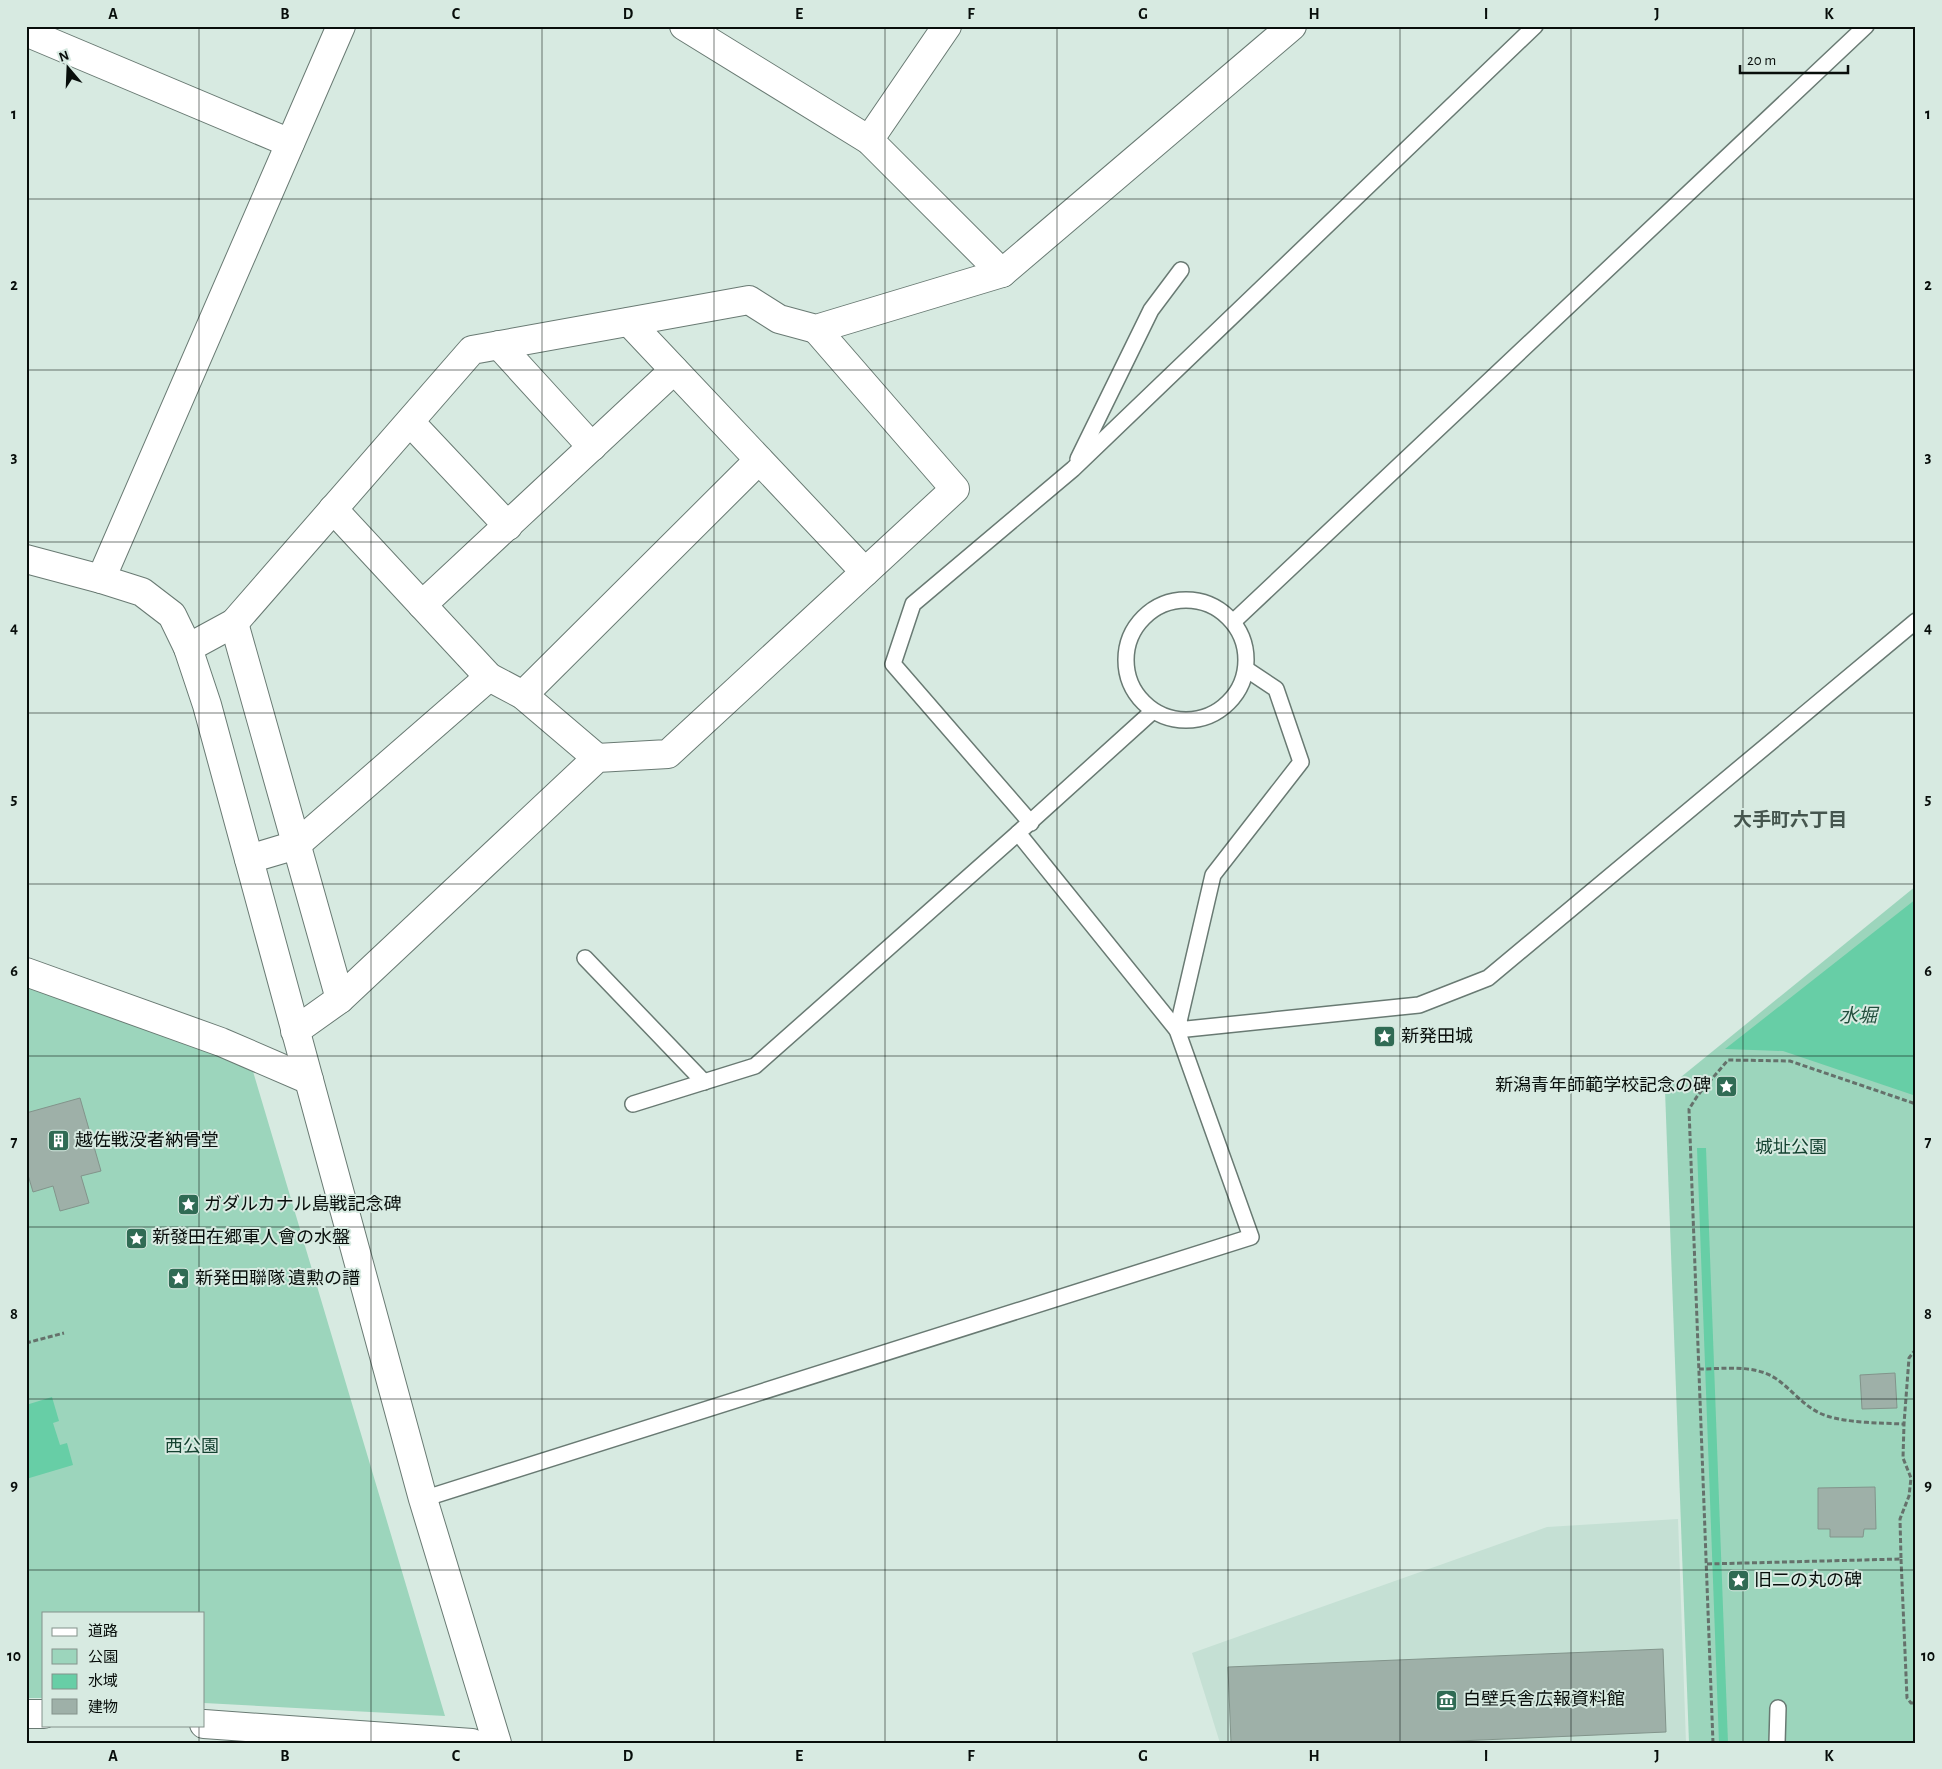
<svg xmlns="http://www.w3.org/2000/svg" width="1942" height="1769" viewBox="0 0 1942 1769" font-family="'Alegreya Sans','Noto Sans JP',sans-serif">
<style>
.built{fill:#c5e0d4}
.green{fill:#9cd5bc}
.water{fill:#67cea6}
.building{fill:#9eb0a8;stroke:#82948b}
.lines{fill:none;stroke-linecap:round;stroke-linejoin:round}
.lane-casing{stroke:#697a73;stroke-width:18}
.street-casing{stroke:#697a73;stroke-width:30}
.path{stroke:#65716b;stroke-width:3;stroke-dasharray:5 2.5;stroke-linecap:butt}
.lane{stroke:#fff;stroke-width:15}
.street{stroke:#fff;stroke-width:28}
.grid{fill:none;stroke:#080e0b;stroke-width:1;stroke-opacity:0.55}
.labels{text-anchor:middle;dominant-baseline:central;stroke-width:4;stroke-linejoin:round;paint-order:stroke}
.poi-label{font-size:18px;fill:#080e0b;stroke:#d7eae1;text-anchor:start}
.park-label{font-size:18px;fill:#154231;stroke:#d7eae1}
.neighbourhood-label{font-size:19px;font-weight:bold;fill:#45564e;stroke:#d7eae1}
.water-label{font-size:19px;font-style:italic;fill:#214d3c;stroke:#d7eae1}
.neatline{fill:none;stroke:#080e0b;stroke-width:2}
.grid-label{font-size:16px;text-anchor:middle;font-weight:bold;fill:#080e0b}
</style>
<rect width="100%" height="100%" fill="#d7eae1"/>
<polygon class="built" points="1678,1519 1686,1743 1220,1743 1192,1653 1547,1527"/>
<g class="green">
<polygon points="1916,886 1916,1743 1689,1743 1665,1090"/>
<polygon points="26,983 252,1068 445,1716 204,1703 204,1613 44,1613 44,1698 26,1698"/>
</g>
<g class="water">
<polygon points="1916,899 1916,1096 1783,1051 1725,1049"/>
<polygon points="1697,1148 1706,1148 1728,1743 1719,1743"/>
<polygon points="52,1397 59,1421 53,1423 60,1445 67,1443 73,1465 26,1479 26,1405"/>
</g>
<g class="building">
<polygon points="80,1098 101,1171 81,1176 89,1203 60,1211 53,1186 33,1192 26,1168 26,1113"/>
<polygon points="1895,1373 1897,1408 1862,1409 1860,1375"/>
<polygon points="1875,1487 1876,1529 1864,1529 1863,1537 1830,1537 1830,1529 1818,1529 1818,1488"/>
<polygon points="1663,1649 1666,1732 1412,1743 1231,1743 1228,1667"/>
</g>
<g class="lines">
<defs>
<g id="lane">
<polyline points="1078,459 1151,310 1181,270"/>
<circle cx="1186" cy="660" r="60"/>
<polyline points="1233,622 1866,26"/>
<polyline points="1246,669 1276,689 1301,762 1213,875 1177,1030 1419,1005 1488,978 1916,621"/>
<polyline points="1031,823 893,664 913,604 1073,469 1535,26"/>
<polyline points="585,958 704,1082"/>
<polyline points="633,1104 755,1066 1018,833"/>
<polyline points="423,1499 1251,1237 1177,1030 1018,833 1153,711"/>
<polyline points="1777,1743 1778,1708"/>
</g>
<g id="street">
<polyline points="684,26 869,140 1002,273"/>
<polyline points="26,32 290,143"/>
<polyline points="869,140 947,26"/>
<polyline points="629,322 865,572"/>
<polyline points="499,345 592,447"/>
<polyline points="410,422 508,526"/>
<polyline points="333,509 489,677 523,695 597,758"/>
<polyline points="26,559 101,579 142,592 172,615 188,648 207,705 423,1499 497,1743"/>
<polyline points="101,579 341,26"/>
<polyline points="422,605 674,370"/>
<polyline points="234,623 340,999"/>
<polyline points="188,648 234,623 472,350 749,300 779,319 816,329 1002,273 1292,26"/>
<polyline points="523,695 759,460"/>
<polyline points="249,859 296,845 489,677"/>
<polyline points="26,972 221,1042 309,1080"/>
<polyline points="295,1031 340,999 597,758 668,754 955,489 816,329"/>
<polyline points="26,1714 44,1714"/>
<polyline points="204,1724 472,1743"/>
</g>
</defs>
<use href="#lane" class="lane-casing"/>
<use href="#street" class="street-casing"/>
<g class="path">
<polyline points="26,1343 64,1333"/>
<path d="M1699,1369C1723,1369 1753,1364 1775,1378C1793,1390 1805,1409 1827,1416C1849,1423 1881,1423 1904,1424"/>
<polyline points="1901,1559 1907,1698 1911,1703 1916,1703"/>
<polyline points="1707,1564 1901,1559 1900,1519 1909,1496 1911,1478 1903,1458 1904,1424 1909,1358 1916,1349"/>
<polyline points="1713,1743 1689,1109 1698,1095 1728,1060 1790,1061 1916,1104"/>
</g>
<use href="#lane" class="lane"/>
<use href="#street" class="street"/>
</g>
<path class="grid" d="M199,26V1613M371,26V1743M542,26V1743M714,26V1743M885,26V1743M1057,26V1743M1228,26V1743M1400,26V1743M1571,26V1743M1743,26V1743M26,199H1916M26,370H1916M26,542H1916M26,713H1916M26,884H1916M26,1056H1916M26,1227H1916M26,1399H1916M26,1570H1916M199,1725V1743"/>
<defs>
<symbol id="sight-square" viewBox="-11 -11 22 22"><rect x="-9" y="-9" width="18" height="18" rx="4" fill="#306b54" stroke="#d7eae1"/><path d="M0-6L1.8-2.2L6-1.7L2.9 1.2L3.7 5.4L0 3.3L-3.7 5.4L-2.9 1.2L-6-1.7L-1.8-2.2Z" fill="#fff"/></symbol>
<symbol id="building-square" viewBox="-11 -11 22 22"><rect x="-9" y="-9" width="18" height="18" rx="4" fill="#306b54" stroke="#d7eae1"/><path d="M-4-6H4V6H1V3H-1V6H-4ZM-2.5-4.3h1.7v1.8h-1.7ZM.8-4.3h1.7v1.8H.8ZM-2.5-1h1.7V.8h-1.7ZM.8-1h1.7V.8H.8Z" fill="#fff"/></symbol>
<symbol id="museum-square" viewBox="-11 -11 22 22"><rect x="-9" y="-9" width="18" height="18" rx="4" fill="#306b54" stroke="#d7eae1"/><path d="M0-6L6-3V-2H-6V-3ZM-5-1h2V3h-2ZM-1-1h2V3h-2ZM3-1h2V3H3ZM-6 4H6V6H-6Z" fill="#fff"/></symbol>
</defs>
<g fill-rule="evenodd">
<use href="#sight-square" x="1372" y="1024" width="25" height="25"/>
<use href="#sight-square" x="1714" y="1074" width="25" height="25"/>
<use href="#building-square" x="46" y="1128" width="25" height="25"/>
<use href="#sight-square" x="176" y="1192" width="25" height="25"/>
<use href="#sight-square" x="124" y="1226" width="25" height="25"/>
<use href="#sight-square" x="166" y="1266" width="25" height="25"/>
<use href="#sight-square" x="1726" y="1568" width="25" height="25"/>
<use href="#museum-square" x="1434" y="1688" width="25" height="25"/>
</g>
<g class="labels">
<g class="poi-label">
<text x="1401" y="1037">新発田城</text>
<text x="1711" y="1086" text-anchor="end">新潟青年師範学校記念の碑</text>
<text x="75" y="1141">越佐戦没者納骨堂</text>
<text x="204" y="1205">ガダルカナル島戦記念碑</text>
<text x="152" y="1238">新發田在郷軍人會の水盤</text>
<text x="195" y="1279">新発田聯隊 遺勲の譜</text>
<text x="1754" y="1581">旧二の丸の碑</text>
<text x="1463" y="1700">白壁兵舎広報資料館</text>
</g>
<g class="park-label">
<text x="1791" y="1148">城址公園</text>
<text x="192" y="1447">西公園</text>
</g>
<g class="neighbourhood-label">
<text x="1790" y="820">大手町六丁目</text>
</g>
<g class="water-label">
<text x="1858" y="1016">水堀</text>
</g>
</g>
<rect width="1942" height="1769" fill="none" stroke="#d7eae1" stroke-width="55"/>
<rect x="42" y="1612" width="162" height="115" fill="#d7eae1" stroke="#84928b"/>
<rect x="52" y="1628" width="25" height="8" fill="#ffffff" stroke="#84928b"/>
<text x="88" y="1636" font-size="15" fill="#080e0b">道路</text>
<rect x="52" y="1649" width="25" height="15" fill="#9cd5bc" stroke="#84928b"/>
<text x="88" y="1662" font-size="15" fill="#080e0b">公園</text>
<rect x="52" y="1674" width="25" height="15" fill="#67cea6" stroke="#84928b"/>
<text x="88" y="1686" font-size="15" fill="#080e0b">水域</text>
<rect x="52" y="1699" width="25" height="15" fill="#9eb0a8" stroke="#84928b"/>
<text x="88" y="1712" font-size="15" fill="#080e0b">建物</text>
<g transform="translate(68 68) rotate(341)" stroke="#d7eae1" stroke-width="4" paint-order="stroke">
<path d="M0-4L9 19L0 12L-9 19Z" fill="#080e0b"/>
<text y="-8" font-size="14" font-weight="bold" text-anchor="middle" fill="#080e0b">N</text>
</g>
<path d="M1740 65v8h108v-8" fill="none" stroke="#080e0b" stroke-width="2.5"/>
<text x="1747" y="65" font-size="15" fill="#080e0b" stroke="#d7eae1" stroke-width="4" paint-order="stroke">20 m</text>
<rect x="28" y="28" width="1886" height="1714" class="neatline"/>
<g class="grid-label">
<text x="113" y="19">A</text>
<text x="285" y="19">B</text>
<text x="456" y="19">C</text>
<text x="628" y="19">D</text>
<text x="799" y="19">E</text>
<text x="971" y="19">F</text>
<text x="1143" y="19">G</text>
<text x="1314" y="19">H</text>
<text x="1486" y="19">I</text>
<text x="1657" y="19">J</text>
<text x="1829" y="19">K</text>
<text x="14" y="119">1</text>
<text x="1928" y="119">1</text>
<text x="14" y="290">2</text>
<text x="1928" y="290">2</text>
<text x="14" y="462">3</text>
<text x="1928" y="462">3</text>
<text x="14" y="633">4</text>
<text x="1928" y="633">4</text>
<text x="14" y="804">5</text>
<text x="1928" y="804">5</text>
<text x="14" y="976">6</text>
<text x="1928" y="976">6</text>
<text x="14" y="1147">7</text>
<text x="1928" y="1147">7</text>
<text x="14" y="1319">8</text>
<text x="1928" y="1319">8</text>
<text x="14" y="1490">9</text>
<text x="1928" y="1490">9</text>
<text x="14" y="1661">10</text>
<text x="1928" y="1661">10</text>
<text x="113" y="1761">A</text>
<text x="285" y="1761">B</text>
<text x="456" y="1761">C</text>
<text x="628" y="1761">D</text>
<text x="799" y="1761">E</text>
<text x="971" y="1761">F</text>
<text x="1143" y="1761">G</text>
<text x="1314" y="1761">H</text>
<text x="1486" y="1761">I</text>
<text x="1657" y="1761">J</text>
<text x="1829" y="1761">K</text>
</g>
</svg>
